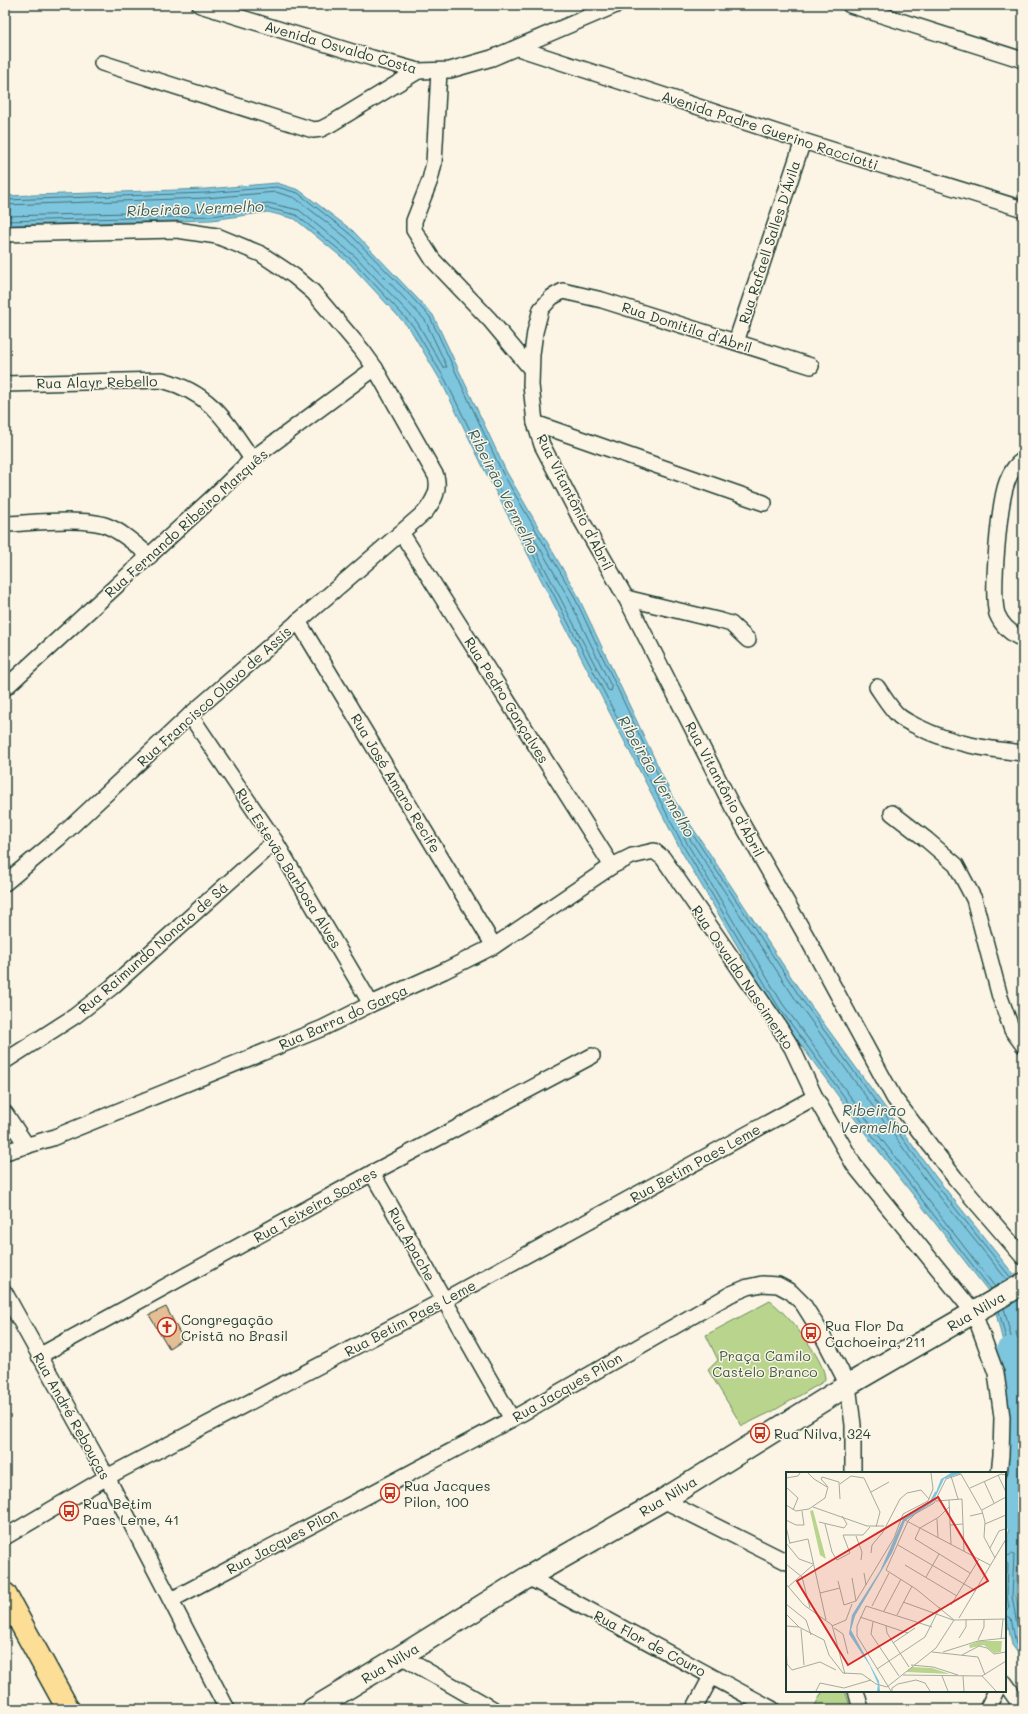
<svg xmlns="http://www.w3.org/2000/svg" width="1028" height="1714" viewBox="0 0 1028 1714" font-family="Mali,sans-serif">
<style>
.green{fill:#b9d58d;stroke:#6c8960}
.water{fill:#7ec5de;stroke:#588f9a}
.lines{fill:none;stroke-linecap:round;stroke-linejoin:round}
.shore{stroke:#457378;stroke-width:1}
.river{stroke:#7ec5de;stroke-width:28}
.building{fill:#e4be94;stroke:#1f3d34}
.street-casing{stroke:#1f3d34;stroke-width:18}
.secondary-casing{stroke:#1f3d34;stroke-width:24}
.primary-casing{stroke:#1f3d34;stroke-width:25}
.street{stroke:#fcf5e5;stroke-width:15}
.secondary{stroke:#fcf5e5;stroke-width:21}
.primary{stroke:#fcde96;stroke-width:22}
.labels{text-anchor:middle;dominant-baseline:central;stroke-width:3;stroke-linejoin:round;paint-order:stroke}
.street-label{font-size:14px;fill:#1f3d34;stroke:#fcf5e5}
.poi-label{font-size:14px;fill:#1f3d34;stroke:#fcf5e5;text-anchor:start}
.park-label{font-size:14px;fill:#3e5b46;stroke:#fcf5e5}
.water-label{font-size:15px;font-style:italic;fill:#375f5e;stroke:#fcf5e5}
.inset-river{fill:none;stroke:#7ec5de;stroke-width:2}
.inset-road{fill:none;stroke:#a4ab9e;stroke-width:1}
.view{fill:#d62828;fill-opacity:0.15;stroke:#d62828;stroke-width:2}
.inset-edge{fill:none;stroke:#1f3d34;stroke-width:2}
</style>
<rect width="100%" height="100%" fill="#fcf5e5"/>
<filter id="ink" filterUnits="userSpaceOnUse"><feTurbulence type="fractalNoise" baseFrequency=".025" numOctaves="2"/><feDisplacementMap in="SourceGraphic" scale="8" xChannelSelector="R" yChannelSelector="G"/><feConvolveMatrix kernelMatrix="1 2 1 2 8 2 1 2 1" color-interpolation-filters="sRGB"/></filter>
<g filter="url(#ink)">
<g class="green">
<path d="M770,1301C786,1312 825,1359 825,1379L823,1382L773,1411L742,1426L708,1370L718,1360L706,1335Z"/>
<polygon points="823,1691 845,1691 851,1709 813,1709"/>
</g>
<polygon class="water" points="277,183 299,190 353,231 433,315 506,471 576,592 673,798 803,995 935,1176 1018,1280 1023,1338 1023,1451 1016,1596 1023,1634 1023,1660 1012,1645 1005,1610 1005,1580 1015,1434 1007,1359 992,1296 871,1141 774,1008 680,849 486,473 442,383 410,329 350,264 295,219 268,212 212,220 5,225 5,196 206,189"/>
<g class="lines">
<g class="shore">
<polyline points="5,200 206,193 277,187 298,193 350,234 404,289 430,317 502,472 573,594 670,800 800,997 931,1178 1011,1278"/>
<polyline points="5,205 206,198 276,192 295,198 347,238 425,320 447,367 443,367 417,322 356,257 299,210 268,203 211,211 5,216"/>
<polyline points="5,221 212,216 268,208 296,215 353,261 413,326 446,381 490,471 684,847 778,1006 875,1139 991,1289"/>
<polygon points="530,535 533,536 568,597 612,688 611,691 608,690 529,538"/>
<polyline points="995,1287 879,1136 782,1003 688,845 684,837 685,835 688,836 796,1000 927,1181 1007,1280"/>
<polyline points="1004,1308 1016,1357 1023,1421"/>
<polyline points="999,1311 1011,1358 1019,1434 1016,1486 1018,1488 1023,1486"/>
<polyline points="1023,1331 1018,1331 1016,1332 1023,1364"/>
<polyline points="1005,1557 1012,1554 1014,1555 1012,1596 1017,1625 1019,1628 1023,1628"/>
<polyline points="1005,1562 1008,1564 1007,1596 1009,1608 1005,1610"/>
<polyline points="1005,1615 1011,1618 1016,1644 1023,1654"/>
</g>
<polyline class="river" points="1010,1351 1013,1516"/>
</g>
<polygon class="building" points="166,1307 183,1339 169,1348 149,1315"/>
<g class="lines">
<defs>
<g id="street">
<polyline points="200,5 372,58 418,71 450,70 492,58 616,5"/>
<polyline points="850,5 1023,60"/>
<polyline points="518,48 803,141 1023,209"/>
<polyline points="102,63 313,130 321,129 329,125 418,71"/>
<polyline points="439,71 434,163 430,180 414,221 414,230 433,260 490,320 531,369"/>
<path d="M5,234L177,230L217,236L261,254L294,276L313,292L362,350L375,368L436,476C440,490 434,500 426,511L190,715L59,838L5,883"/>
<polyline points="736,342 803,141"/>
<polyline points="811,366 602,300 563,291 552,297 541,309 535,332 532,354 531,385 535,423 542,445 579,516 626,598 733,808 806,936 894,1098 955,1178 1023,1257"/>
<path d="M5,384L162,380C211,393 225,420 252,459"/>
<polyline points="535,423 764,503"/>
<path d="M1023,460C1016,464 1010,474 1007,482C999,503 991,594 997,614C1002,626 1011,634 1023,639"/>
<path d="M5,524C31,523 84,517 107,526C123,532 136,545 150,556"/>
<polyline points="402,534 612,866"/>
<polyline points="626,598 721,621 731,624 748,640"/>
<polyline points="298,621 494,946"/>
<path d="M877,687C884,697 890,708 899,716C905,721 912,724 918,727C952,744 986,749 1023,753"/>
<polyline points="5,688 212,498 252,459 375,368"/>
<polyline points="190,715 275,841 371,1004"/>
<polyline points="892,813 927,840 956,865 974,899 1000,997 1012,1030 1023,1045"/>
<polyline points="5,1061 75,1016 112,987 275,841"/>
<polyline points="5,1113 27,1146"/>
<polyline points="5,1152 52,1138 323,1028 371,1004 444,971 494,946 612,866 632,856 654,851 663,858 776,1022 792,1048 815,1097 854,1165 974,1313 996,1373 1002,1417 1001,1455 999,1473"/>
<polyline points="372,1173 512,1419"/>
<polyline points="5,1293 107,1477 227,1709"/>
<polyline points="39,1356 372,1173 592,1056"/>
<polyline points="663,1500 787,1562"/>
<polyline points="5,1537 107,1477 444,1300 815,1097"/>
<polyline points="528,1577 772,1709"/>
<polyline points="171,1600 512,1419 731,1294 748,1287 762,1284 778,1285 791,1292 803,1304 820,1331 848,1385 853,1425 853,1473"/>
<polyline points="401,1656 493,1709"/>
<polyline points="1005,1683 1023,1709"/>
<polyline points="856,1691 861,1709"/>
<polyline points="694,1709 711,1677"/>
<polyline points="987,1709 996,1691"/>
</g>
<polyline id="secondary" points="313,1709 401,1656 528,1577 663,1500 848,1385 1023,1284"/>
<polyline id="primary" points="5,1594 68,1709"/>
</defs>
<use href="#street" class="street-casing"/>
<use href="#secondary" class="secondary-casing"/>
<use href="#primary" class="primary-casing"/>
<use href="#street" class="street"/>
<use href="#secondary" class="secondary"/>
<use href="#primary" class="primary"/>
</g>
</g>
<defs>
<symbol id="church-ring" viewBox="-11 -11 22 22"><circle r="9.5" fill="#fcf5e5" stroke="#c8321e" stroke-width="1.5"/><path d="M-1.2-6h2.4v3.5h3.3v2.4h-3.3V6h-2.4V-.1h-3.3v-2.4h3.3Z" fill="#c8321e"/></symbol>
<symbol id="bus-ring" viewBox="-11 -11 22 22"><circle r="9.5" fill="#fcf5e5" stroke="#c8321e" stroke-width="1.5"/><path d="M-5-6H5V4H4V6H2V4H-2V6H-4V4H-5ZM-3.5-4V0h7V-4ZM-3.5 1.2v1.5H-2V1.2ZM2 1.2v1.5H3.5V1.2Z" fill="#c8321e"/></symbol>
</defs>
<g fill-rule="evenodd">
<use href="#church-ring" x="156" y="1316" width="22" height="22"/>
<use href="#bus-ring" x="800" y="1322" width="22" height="22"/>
<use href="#bus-ring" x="749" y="1422" width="22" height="22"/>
<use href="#bus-ring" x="379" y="1482" width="22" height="22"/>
<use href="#bus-ring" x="58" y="1500" width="22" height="22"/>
</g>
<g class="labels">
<g class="street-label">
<text transform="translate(341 47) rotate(16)">Avenida Osvaldo Costa</text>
<text transform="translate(770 130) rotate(18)">Avenida Padre Guerino Racciotti</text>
<text transform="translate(769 242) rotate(-72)">Rua Rafaell Salles D'Ávila</text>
<text transform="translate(687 327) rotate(18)">Rua Domitila d'Abril</text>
<text transform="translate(97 382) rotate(-1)">Rua Alayr Rebello</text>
<text transform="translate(575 502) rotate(63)">Rua Vitantônio d'Abril</text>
<text transform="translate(186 523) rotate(-42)">Rua Fernando Ribeiro Marquês</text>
<text transform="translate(214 696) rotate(-42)">Rua Francisco Olavo de Assis</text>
<text transform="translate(507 700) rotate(58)">Rua Pedro Gonçalves</text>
<text transform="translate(396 783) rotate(59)">Rua José Amaro Recife</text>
<text transform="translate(725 789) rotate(62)">Rua Vitantônio d'Abril</text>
<text transform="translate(289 868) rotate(58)">Rua Estevão Barbosa Alves</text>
<text transform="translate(153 948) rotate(-41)">Rua Raimundo Nonato de Sá</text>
<text transform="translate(743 977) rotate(56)">Rua Osvaldo Nascimento</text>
<text transform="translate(343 1017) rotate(-24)">Rua Barra do Garça</text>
<text transform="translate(695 1163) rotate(-29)">Rua Betim Paes Leme</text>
<text transform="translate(315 1205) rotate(-29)">Rua Teixeira Soares</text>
<text transform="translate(412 1244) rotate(61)">Rua Apache</text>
<text transform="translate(976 1311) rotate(-30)">Rua Nilva</text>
<text transform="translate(410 1318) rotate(-28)">Rua Betim Paes Leme</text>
<text transform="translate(567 1387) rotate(-30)">Rua Jacques Pilon</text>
<text transform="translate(72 1416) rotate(61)">Rua André Rebouças</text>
<text transform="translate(668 1496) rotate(-31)">Rua Nilva</text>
<text transform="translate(282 1541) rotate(-28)">Rua Jacques Pilon</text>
<text transform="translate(650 1643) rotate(28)">Rua Flor de Couro</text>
<text transform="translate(390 1663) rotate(-31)">Rua Nilva</text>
</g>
<g class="poi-label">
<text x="181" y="1319">Congregação<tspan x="181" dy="16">Cristã no Brasil</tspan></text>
<text x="825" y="1325">Rua Flor Da<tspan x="825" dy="16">Cachoeira, 211</tspan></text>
<text x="774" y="1433">Rua Nilva, 324</text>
<text x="404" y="1485">Rua Jacques<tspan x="404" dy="16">Pilon, 100</tspan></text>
<text x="83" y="1503">Rua Betim<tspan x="83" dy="16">Paes Leme, 41</tspan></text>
</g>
<g class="park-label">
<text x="765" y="1355">Praça Camilo<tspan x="765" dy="16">Castelo Branco</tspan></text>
</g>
<g class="water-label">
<text transform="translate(195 208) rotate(-2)">Ribeirão Vermelho</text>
<text transform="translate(504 491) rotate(63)">Ribeirão Vermelho</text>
<text transform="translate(657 776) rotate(60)">Ribeirão Vermelho</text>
<text x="874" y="1110">Ribeirão<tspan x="874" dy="17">Vermelho</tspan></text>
</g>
</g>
<g transform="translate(786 1472)">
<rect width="220" height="220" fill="#fcf5e5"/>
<path d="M27,38L40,87L34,83L24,39ZM193,169H216L215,180L208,181L198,173L184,176L183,173ZM126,195L146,196L164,202L120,200Z" fill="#b9d58d"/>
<path d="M165,1H176L158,7L147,30L119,49L106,81L69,144L65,158L93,209L94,219H91L92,212L84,194L63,162L66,143L94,99L117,47L147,28L155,7Z" fill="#7ec5de"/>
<path class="inset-river" d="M144,31L150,20"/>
<path class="inset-road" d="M22,1L28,7L41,15M212,3L220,20M165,4L172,27M0,6L12,4L14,1M198,9L208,31M54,12L65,4L78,6L94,40L90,55M0,15L12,26L7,38M42,15L35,7L36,5L53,10L54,27M184,16L215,2L220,3M85,20L103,10M163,28L165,72M150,29L176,27L178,79M0,33L10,39L23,37L39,26L42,15M27,35L81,54H98M163,35L153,45L134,56L129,67L184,101M196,38L220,25M184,44L197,41M115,46L204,93M151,47L152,66M0,48L10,53H18L16,39M33,50L58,56L61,52L56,44M39,52L46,80L51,88L64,81L57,63H77L84,55M199,52L220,43M164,53L177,52M0,54L4,72M70,64L76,80L75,88M0,71L13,87L27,92M4,71L22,67L40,148M112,73L190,119M204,76L213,59L219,57M85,81L86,73L97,60L114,27L121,21L135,18L143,27M0,92L16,105L24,136M119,93L171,124M78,101L80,113M140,105L153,82M66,106L70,129M52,109L58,133L70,129L108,66L117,42L142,29L147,17L145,1M0,112L18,133L46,153L59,202M2,115L27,93M34,121L54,116M117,130L167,148M0,132L20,148L25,163M165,133L193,87M86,134L103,101M98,139L115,107M0,142L13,155M111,143L126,114M74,145L122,161M173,146L220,67M168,148L130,117L100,98L122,49L129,42L148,31L160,7L175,2L196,39L199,50L198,65L209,86M87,150L85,162L113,204M0,154L13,155L38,168L43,183L57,201L76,202L90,212L101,215L150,176L168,148L220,147M46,154L60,148L66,132M100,154L101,161L123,195M48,156L57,162L62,182M15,157L18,193M173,166L180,155V147M215,167L217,147M192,168L198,155V147M107,171L129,156M0,173L1,192L6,198L34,190L50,198M146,180L192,185L199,203M157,180L192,169L220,166M176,183L193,174L201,176L208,182L220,180M125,193L147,195L172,203M91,197L139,165L154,135M117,203L196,204L220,189M156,204L162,219M177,204L178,219M196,204L210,219M30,219L34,211L58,216L85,208M105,219L71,164V154L80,134L146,155M106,219V216L112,212L130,208L139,211L144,219"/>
<path class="view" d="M152,25L202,109L62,193L11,109Z"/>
<rect width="220" height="220" class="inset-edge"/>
</g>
<rect width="1028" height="1714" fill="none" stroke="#fcf5e5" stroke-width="20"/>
<rect x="10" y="10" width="1008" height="1694" fill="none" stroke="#1f3d34" stroke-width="1.5" filter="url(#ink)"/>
</svg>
